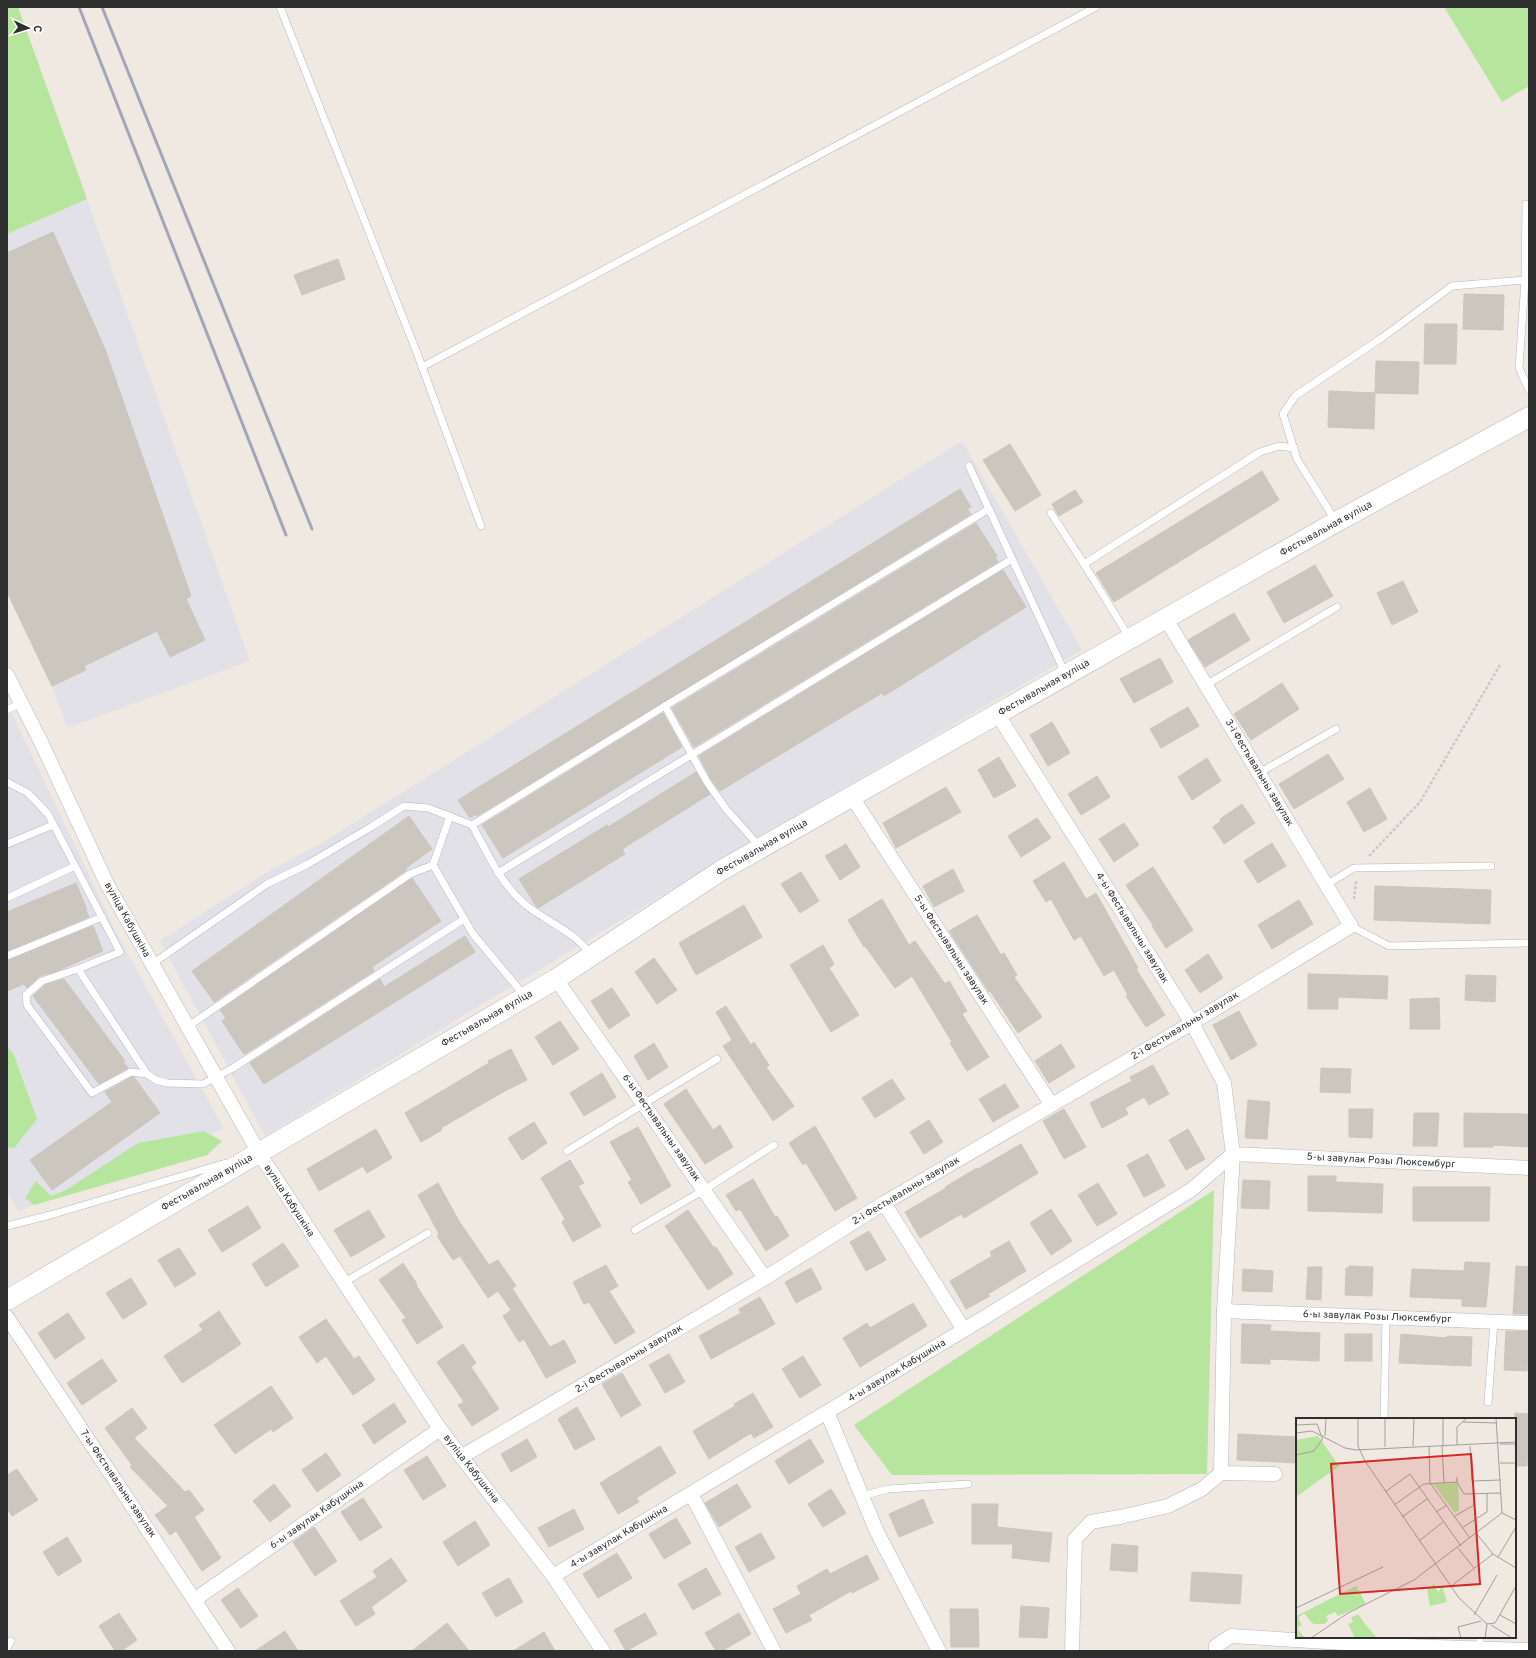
<svg xmlns="http://www.w3.org/2000/svg" width="1536" height="1658" viewBox="0 0 1536 1658" font-family="Overpass,sans-serif">
<style>
.industrial{fill:#e3e1e8}
.green{fill:#b6e59e}
.building{fill:#cbc7bf;stroke:#cbc5ba}
.lines{fill:none;stroke-linecap:round;stroke-linejoin:round}
.lane-casing{stroke:#b4b7c1;stroke-width:8}
.street-casing{stroke:#b4b7c1;stroke-width:15}
.secondary-casing{stroke:#b4b7c1;stroke-width:21}
.path{stroke:#c9c9c9;stroke-width:2.5;stroke-dasharray:3 2;stroke-linecap:butt}
.lane{stroke:#fff;stroke-width:7}
.street{stroke:#fff;stroke-width:14}
.secondary{stroke:#fff;stroke-width:20}
.rail{stroke:#a3a6b8;stroke-width:3}
.labels{text-anchor:middle;dominant-baseline:central;stroke-width:3.5;stroke-linejoin:round;paint-order:stroke}
.street-label{font-size:10px;fill:#2e2e2e;stroke:#fff}
.inset-road{fill:none;stroke:#a29e99;stroke-width:1}
.view{fill:#d62828;fill-opacity:0.15;stroke:#d62828;stroke-width:2}
.inset-edge{fill:none;stroke:#2e2e2e;stroke-width:2}
</style>
<rect width="100%" height="100%" fill="#efe9e1"/>
<g class="industrial">
<polygon points="87,199 250,661 67,728 52,686 7,592 7,234"/>
<polygon points="962,441 1082,650 742,847 265,1136 160,941 272,869 317,846"/>
<polygon points="7,703 118,936 224,1129 19,1211 7,1192"/>
</g>
<g class="green">
<polygon points="7,7 18,7 87,199 7,234"/>
<polygon points="1444,7 1529,7 1529,86 1502,102"/>
<polygon points="7,1047 13,1053 37,1119 14,1148 7,1147"/>
<polygon points="204,1131 222,1141 207,1155 34,1205 25,1198 36,1181 51,1196 66,1190 138,1143"/>
<polygon points="1214,1190 1207,1474 892,1475 854,1425"/>
</g>
<g class="building">
<polygon points="53,232 105,349 191,596 186,599 205,640 170,657 157,631 84,666 86,670 52,686 7,592 7,253"/>
<polygon points="338,259 345,279 302,295 294,275"/>
<polygon points="1464,294 1504,295 1503,330 1463,329"/>
<polygon points="1425,324 1457,324 1456,364 1424,364"/>
<polygon points="1376,361 1419,362 1418,394 1375,393"/>
<polygon points="1329,391 1375,393 1374,429 1328,427"/>
<polygon points="1010,444 1041,495 1015,511 983,460"/>
<polygon points="1262,471 1279,500 1114,602 1096,573"/>
<polygon points="960,489 971,507 967,509 971,514 477,816 476,814 470,818 458,800"/>
<polygon points="1075,490 1083,502 1059,516 1052,504"/>
<polygon points="976,523 997,556 995,557 998,562 694,747 672,708"/>
<polygon points="1315,565 1333,596 1284,623 1267,592"/>
<polygon points="1003,570 1026,607 884,696 882,693 720,791 718,789 711,779 699,756"/>
<polygon points="1403,581 1418,612 1392,625 1377,593"/>
<polygon points="1234,613 1250,640 1205,667 1188,640"/>
<polygon points="1160,658 1173,682 1134,703 1120,679"/>
<polygon points="1282,683 1299,709 1251,740 1234,714"/>
<polygon points="1188,707 1199,726 1161,748 1150,729"/>
<polygon points="663,713 682,747 503,858 482,825"/>
<polygon points="1052,722 1070,753 1048,766 1030,735"/>
<polygon points="1328,754 1344,779 1294,809 1279,784"/>
<polygon points="999,757 1016,786 994,798 978,770"/>
<polygon points="1207,758 1221,781 1192,800 1178,777"/>
<polygon points="696,772 710,794 622,849 625,854 538,908 536,906 519,879 607,825 608,827"/>
<polygon points="1097,776 1110,797 1081,815 1068,794"/>
<polygon points="946,787 961,812 896,848 883,823"/>
<polygon points="1370,788 1387,819 1364,832 1347,802"/>
<polygon points="1242,804 1255,823 1224,844 1213,827 1221,821 1220,819"/>
<polygon points="409,816 432,849 406,868 407,870 214,1002 192,971"/>
<polygon points="1037,818 1051,838 1021,857 1008,836"/>
<polygon points="1124,823 1139,845 1114,862 1099,839"/>
<polygon points="1272,843 1286,866 1258,883 1244,861"/>
<polygon points="846,844 860,867 840,880 825,856"/>
<polygon points="1064,862 1086,899 1096,893 1138,968 1136,969 1165,1015 1146,1027 1126,996 1128,995 1114,970 1104,976 1081,936 1074,940 1051,899 1046,902 1033,881"/>
<polygon points="1153,867 1193,930 1166,948 1152,926 1153,925 1126,885"/>
<polygon points="953,869 964,891 934,907 923,886"/>
<polygon points="801,872 819,901 800,913 781,884"/>
<polygon points="412,878 441,921 372,967 374,971 245,1054 243,1053 222,1021 226,1018 220,1010"/>
<polygon points="76,883 87,910 86,910 89,917 7,951 7,912"/>
<polygon points="1375,886 1491,890 1490,924 1374,920"/>
<polygon points="882,899 909,945 915,941 945,984 949,981 967,1011 962,1014 989,1057 967,1071 950,1043 952,1042 912,976 895,988 865,946 864,947 848,920"/>
<polygon points="1299,900 1313,924 1272,949 1258,925"/>
<polygon points="744,905 762,937 696,975 679,943"/>
<polygon points="977,915 1001,955 1004,953 1017,975 1014,977 1042,1017 1018,1033 990,991 989,992 949,931"/>
<polygon points="93,926 103,951 57,971 40,976 27,988 24,984 7,991 7,961"/>
<polygon points="465,936 475,952 264,1084 250,1063 380,979 384,987"/>
<polygon points="823,945 834,964 829,968 859,1015 831,1032 790,965"/>
<polygon points="1208,954 1223,978 1200,993 1185,970"/>
<polygon points="654,958 677,990 657,1004 635,972"/>
<polygon points="1308,974 1388,976 1387,999 1338,997 1338,1009 1308,1009"/>
<polygon points="1466,975 1496,976 1495,1002 1465,1000"/>
<polygon points="64,979 125,1061 123,1062 128,1068 99,1084 33,996 45,985"/>
<polygon points="612,988 630,1015 609,1029 591,1001"/>
<polygon points="1439,998 1440,1029 1410,1029 1410,999"/>
<polygon points="726,1006 751,1045 754,1042 769,1065 766,1067 794,1106 773,1121 723,1046 732,1040 716,1012"/>
<polygon points="1239,1011 1257,1045 1231,1060 1213,1025"/>
<polygon points="560,1021 579,1049 553,1065 535,1037"/>
<polygon points="654,1043 668,1067 648,1080 634,1056"/>
<polygon points="1061,1044 1075,1067 1049,1083 1035,1061"/>
<polygon points="511,1049 527,1080 503,1092 441,1128 442,1130 421,1142 405,1113 489,1063 488,1061"/>
<polygon points="1153,1065 1169,1094 1149,1105 1144,1097 1125,1108 1128,1114 1102,1128 1090,1103 1132,1081 1130,1077"/>
<polygon points="1321,1068 1351,1069 1350,1093 1320,1092"/>
<polygon points="602,1073 616,1097 584,1116 570,1093"/>
<polygon points="132,1077 134,1077 160,1113 52,1190 30,1160 112,1102 105,1092"/>
<polygon points="892,1079 905,1099 875,1118 862,1098"/>
<polygon points="1005,1084 1019,1107 993,1122 979,1099"/>
<polygon points="686,1089 713,1130 720,1125 733,1147 705,1164 664,1104"/>
<polygon points="1248,1100 1270,1102 1267,1139 1245,1138"/>
<polygon points="1064,1109 1086,1147 1064,1159 1043,1121"/>
<polygon points="1349,1109 1373,1109 1372,1138 1349,1137"/>
<polygon points="1414,1113 1439,1113 1437,1146 1413,1146"/>
<polygon points="1464,1113 1529,1114 1529,1147 1493,1145 1493,1147 1464,1147"/>
<polygon points="929,1120 943,1142 924,1154 910,1132"/>
<polygon points="534,1122 547,1143 522,1160 508,1138"/>
<polygon points="815,1126 857,1198 835,1211 806,1163 803,1165 789,1143"/>
<polygon points="638,1127 671,1186 641,1204 628,1182 632,1180 610,1142"/>
<polygon points="376,1129 392,1158 367,1173 363,1166 319,1191 307,1169"/>
<polygon points="1188,1129 1205,1159 1186,1170 1169,1140"/>
<polygon points="1021,1144 1038,1173 964,1218 961,1214 920,1238 905,1212 946,1188 945,1187 977,1168 978,1169"/>
<polygon points="1148,1154 1165,1186 1144,1197 1127,1165"/>
<polygon points="570,1160 584,1183 578,1186 601,1226 573,1242 562,1222 565,1219 541,1178"/>
<polygon points="1308,1176 1336,1176 1336,1182 1383,1184 1382,1213 1308,1211"/>
<polygon points="753,1179 775,1217 777,1216 789,1236 766,1251 740,1209 736,1211 726,1195"/>
<polygon points="1243,1180 1270,1181 1269,1209 1241,1208"/>
<polygon points="438,1183 459,1221 489,1265 498,1260 516,1286 512,1288 550,1347 564,1340 576,1362 546,1378 524,1339 519,1342 503,1316 511,1310 498,1291 488,1298 460,1256 453,1260 437,1236 439,1234 418,1195"/>
<polygon points="1098,1183 1117,1214 1097,1226 1078,1195"/>
<polygon points="1413,1187 1490,1187 1489,1221 1413,1221"/>
<polygon points="248,1206 261,1228 222,1252 208,1230"/>
<polygon points="1051,1209 1072,1241 1051,1255 1030,1223"/>
<polygon points="369,1210 385,1237 351,1257 334,1230"/>
<polygon points="688,1210 714,1248 716,1247 733,1274 708,1290 665,1226"/>
<polygon points="869,1231 886,1260 866,1271 850,1242"/>
<polygon points="1009,1241 1026,1271 988,1294 990,1296 966,1309 950,1281 992,1256 990,1252"/>
<polygon points="283,1243 299,1266 266,1287 252,1264"/>
<polygon points="179,1248 196,1274 175,1287 158,1260"/>
<polygon points="1465,1262 1490,1263 1486,1307 1462,1306 1462,1299 1410,1297 1412,1269 1464,1271"/>
<polygon points="403,1263 417,1284 416,1285 443,1327 417,1344 402,1320 406,1318 379,1280"/>
<polygon points="606,1265 618,1286 609,1291 635,1332 615,1344 589,1302 584,1304 573,1282"/>
<polygon points="1349,1266 1373,1267 1372,1296 1345,1295 1346,1268 1348,1268"/>
<polygon points="1516,1266 1529,1267 1529,1314 1513,1314"/>
<polygon points="1308,1267 1322,1267 1321,1300 1306,1299"/>
<polygon points="811,1268 822,1289 796,1303 785,1282"/>
<polygon points="1243,1269 1273,1271 1272,1292 1242,1291"/>
<polygon points="131,1278 147,1304 123,1319 106,1293"/>
<polygon points="760,1297 775,1324 711,1359 699,1336 741,1313 739,1309"/>
<polygon points="913,1303 927,1326 860,1367 843,1338 867,1323 870,1328"/>
<polygon points="219,1311 241,1344 182,1383 164,1356 203,1330 199,1325"/>
<polygon points="68,1313 85,1338 55,1359 38,1333"/>
<polygon points="326,1319 354,1359 359,1356 375,1380 353,1395 326,1356 317,1363 299,1337"/>
<polygon points="1242,1324 1271,1325 1270,1331 1320,1333 1319,1361 1270,1359 1270,1364 1241,1363"/>
<polygon points="1506,1331 1529,1331 1527,1371 1504,1370"/>
<rect x="1345" y="1334" width="27" height="27"/>
<polygon points="1401,1334 1447,1338 1447,1336 1472,1337 1471,1366 1399,1363"/>
<polygon points="463,1344 476,1363 471,1367 499,1409 472,1426 458,1405 464,1402 437,1362"/>
<polygon points="669,1354 685,1382 665,1393 649,1365"/>
<polygon points="803,1356 821,1385 800,1398 782,1369"/>
<polygon points="102,1359 117,1381 82,1405 67,1383"/>
<polygon points="622,1373 641,1405 621,1417 602,1384"/>
<polygon points="271,1386 293,1418 273,1432 271,1429 235,1454 214,1425"/>
<polygon points="753,1393 773,1427 754,1438 751,1433 709,1459 693,1431 735,1406 734,1404"/>
<polygon points="394,1403 406,1422 374,1444 362,1425"/>
<polygon points="577,1407 595,1439 575,1450 558,1419"/>
<polygon points="132,1408 147,1428 134,1438 185,1492 189,1490 204,1510 194,1517 221,1558 202,1571 176,1531 170,1535 155,1515 168,1506 130,1467 132,1465 105,1428"/>
<polygon points="1515,1413 1529,1414 1527,1466 1515,1466"/>
<polygon points="1238,1434 1297,1437 1297,1463 1237,1460"/>
<polygon points="527,1439 537,1457 511,1472 501,1454"/>
<polygon points="810,1439 824,1462 789,1484 775,1461"/>
<polygon points="660,1446 676,1473 636,1498 639,1502 618,1514 600,1483"/>
<polygon points="326,1453 341,1475 317,1492 302,1470"/>
<polygon points="427,1456 446,1486 423,1500 404,1470"/>
<polygon points="17,1469 38,1500 12,1516 7,1508 7,1475"/>
<polygon points="274,1484 291,1506 270,1522 253,1501"/>
<polygon points="737,1484 751,1507 719,1527 705,1503"/>
<polygon points="831,1489 846,1513 823,1527 808,1504"/>
<polygon points="363,1498 382,1527 360,1541 341,1512"/>
<polygon points="923,1499 933,1523 899,1537 889,1514"/>
<polygon points="972,1504 998,1504 997,1527 1052,1533 1049,1562 1012,1558 1013,1544 972,1544"/>
<polygon points="574,1509 584,1529 549,1547 538,1528"/>
<polygon points="676,1518 691,1543 664,1559 649,1534"/>
<polygon points="475,1521 490,1545 458,1566 443,1542"/>
<polygon points="314,1527 337,1561 315,1576 293,1542"/>
<polygon points="761,1533 775,1558 749,1572 735,1547"/>
<polygon points="67,1537 82,1561 58,1576 43,1552"/>
<polygon points="1112,1544 1138,1546 1137,1572 1110,1570"/>
<polygon points="617,1553 632,1578 598,1598 583,1574"/>
<polygon points="867,1555 879,1579 852,1593 851,1591 809,1615 812,1620 786,1633 773,1609 801,1594 797,1586 827,1569 830,1574"/>
<polygon points="391,1558 407,1581 371,1607 375,1614 356,1626 340,1601 377,1577 373,1571"/>
<polygon points="706,1568 721,1594 693,1610 678,1584"/>
<polygon points="1192,1572 1242,1575 1240,1604 1190,1601"/>
<polygon points="509,1578 523,1602 496,1617 482,1593"/>
<polygon points="238,1588 258,1616 241,1628 221,1600"/>
<polygon points="1021,1606 1049,1608 1047,1638 1019,1637"/>
<polygon points="950,1609 978,1609 979,1647 951,1647"/>
<polygon points="119,1613 137,1640 121,1651 115,1651 99,1626"/>
<polygon points="645,1613 657,1634 626,1651 614,1630"/>
<polygon points="739,1613 751,1634 722,1651 716,1651 705,1633"/>
<polygon points="447,1623 469,1651 412,1651"/>
<polygon points="285,1631 298,1651 255,1651"/>
<polygon points="544,1632 555,1651 513,1651"/>
</g>
<g class="lines">
<defs>
<g id="lane">
<polyline points="280,7 417,353 481,526"/>
<polyline points="1525,280 1526,204"/>
<polyline points="422,367 1096,7"/>
<polyline points="969,466 1066,675"/>
<polyline points="1051,513 1084,564"/>
<polyline points="1335,520 1297,459 1283,414 1295,396 1383,337 1452,286 1525,280 1519,368 1529,390"/>
<polyline points="1129,637 1084,564 1260,452 1279,446 1294,448"/>
<polyline points="1206,685 1337,607"/>
<polyline points="665,706 989,509"/>
<polyline points="7,710 21,703"/>
<polyline points="1259,773 1336,729"/>
<polyline points="7,782 28,793 48,814 120,952 78,969 42,981 26,995 27,1005 92,1093 131,1072 147,1074 156,1080 167,1083 203,1084 233,1068 464,919"/>
<polyline points="7,844 53,825"/>
<polyline points="433,865 450,816"/>
<polyline points="498,873 1012,559"/>
<polyline points="1326,885 1354,868 1491,866"/>
<polyline points="7,898 75,866"/>
<polyline points="1351,926 1389,946 1529,943"/>
<path d="M590,954C575,932 548,922 527,906C501,885 488,854 472,825L665,706L707,782L726,809L760,847"/>
<polyline points="7,956 102,917"/>
<polyline points="152,964 267,884 308,864 371,827 404,806 428,808 472,825"/>
<polyline points="78,969 147,1074"/>
<polyline points="187,1027 410,874 433,865 473,934 524,995"/>
<polyline points="567,1151 717,1059"/>
<polyline points="7,1226 54,1214 226,1163"/>
<polyline points="635,1230 704,1190 774,1145"/>
<polyline points="343,1283 428,1233"/>
<polyline points="1488,1402 1494,1322"/>
<polyline points="1384,1419 1386,1318"/>
<polyline points="862,1496 888,1489 968,1484"/>
<polyline points="7,1648 11,1641"/>
<polyline points="1480,1651 1480,1637"/>
</g>
<g id="street">
<polyline points="7,675 42,744 107,884 259,1153 440,1429 553,1576 603,1651"/>
<polyline points="998,715 1192,1023 1224,1083 1233,1154 1224,1311 1221,1473 1275,1474"/>
<polyline points="852,797 1051,1104"/>
<polyline points="556,979 765,1278"/>
<polyline points="1233,1154 1529,1168"/>
<polyline points="884,1203 964,1330"/>
<polyline points="1224,1311 1529,1323"/>
<polyline points="7,1317 228,1651"/>
<polyline points="827,1412 877,1532 939,1651"/>
<polyline points="461,1457 765,1278 884,1203 1192,1023 1351,926 1166,619"/>
<polyline points="691,1494 774,1651"/>
<polyline points="553,1576 964,1330 1191,1190 1233,1154"/>
<polyline points="194,1600 440,1429"/>
<polyline points="1072,1651 1075,1539 1091,1522 1120,1517 1168,1506 1202,1489 1221,1473"/>
<polyline points="1216,1651 1216,1646 1231,1636 1376,1645 1529,1650"/>
</g>
<polyline id="secondary" points="7,1300 556,979 722,870 1336,522 1529,417"/>
</defs>
<use href="#lane" class="lane-casing"/>
<use href="#street" class="street-casing"/>
<use href="#secondary" class="secondary-casing"/>
<g class="path">
<polyline points="1369,856 1420,802 1500,665"/>
<polyline points="1354,899 1356,881"/>
</g>
<use href="#lane" class="lane"/>
<use href="#street" class="street"/>
<use href="#secondary" class="secondary"/>
<g class="rail">
<polyline points="79,7 286,535"/>
<polyline points="102,7 312,529"/>
</g>
</g>
<g class="labels">
<g class="street-label">
<text transform="translate(1326 529) rotate(-29)">Фестывальная вуліца</text>
<text transform="translate(1044 688) rotate(-30)">Фестывальная вуліца</text>
<text transform="translate(1259 773) rotate(59)">3-і Фестывальны завулак</text>
<text transform="translate(762 848) rotate(-30)">Фестывальная вуліца</text>
<text transform="translate(127 920) rotate(61)">вуліца Кабушкіна</text>
<text transform="translate(1132 928) rotate(58)">4-ы Фестывальны завулак</text>
<text transform="translate(951 950) rotate(57)">5-ы Фестывальны завулак</text>
<text transform="translate(487 1019) rotate(-30)">Фестывальная вуліца</text>
<text transform="translate(1185 1026) rotate(-31)">2-і Фестывальны завулак</text>
<text transform="translate(661 1128) rotate(55)">6-ы Фестывальны завулак</text>
<text transform="translate(1381 1161) rotate(3)">5-ы завулак Розы Люксембург</text>
<text transform="translate(207 1183) rotate(-30)">Фестывальная вуліца</text>
<text transform="translate(906 1191) rotate(-31)">2-і Фестывальны завулак</text>
<text transform="translate(289 1201) rotate(57)">вуліца Кабушкіна</text>
<text transform="translate(1377 1317) rotate(2)">6-ы завулак Розы Люксембург</text>
<text transform="translate(629 1359) rotate(-31)">2-і Фестывальны завулак</text>
<text transform="translate(897 1371) rotate(-31)">4-ы завулак Кабушкіна</text>
<text transform="translate(471 1469) rotate(52)">вуліца Кабушкіна</text>
<text transform="translate(118 1484) rotate(56)">7-ы Фестывальны завулак</text>
<text transform="translate(317 1515) rotate(-35)">6-ы завулак Кабушкіна</text>
<text transform="translate(619 1537) rotate(-31)">4-ы завулак Кабушкіна</text>
</g>
</g>
<g transform="translate(1296 1418)">
<rect width="220" height="220" fill="#efe9e1"/>
<path d="M22,18L43,48L0,79V22ZM162,65L163,92L159,95L137,66ZM138,166L142,174L146,168L151,184L134,188L131,171ZM60,168L70,186L42,198L39,194L30,198L32,203L28,206H17L8,195L2,200L6,207L1,210L9,220H0V198ZM62,196L69,206L81,220H59L52,206L57,204L55,200Z" fill="#b6e59e"/>
<path class="inset-road" d="M62,0V28L69,43L163,180L191,206M89,0V29M147,0V27M200,0L206,95M167,4L201,5M0,7L21,6L25,17M0,15L16,13L49,30L60,32L220,24M29,18L30,0M204,26H220M161,27V9L171,0M117,28L118,0M133,28L134,65M146,28L148,65M174,28L176,63L205,62M0,37L18,33L26,22V17M204,45H220M161,64L168,76L205,75M134,65L174,120M89,74L114,56L165,128M98,87L128,66L161,64V59M140,94L151,87M206,95L220,102M159,98L178,87V75M106,99L131,81M167,109L191,94V75M180,115L197,136L220,150M123,123L147,104M162,130L178,150M202,139L220,109M154,169L197,136M0,190L87,149M178,197L201,157M204,197L220,206M191,206L199,205L220,168M195,207L216,220M15,220L52,195L118,162L206,95M165,220L162,209L185,203M189,220L191,206"/>
<path class="view" d="M175,36L184,166L44,176L35,46Z"/>
<rect width="220" height="220" class="inset-edge"/>
</g>
<rect width="1536" height="1658" fill="none" stroke="#2e2e2e" stroke-width="16"/>
<g transform="translate(28 28) rotate(94)" stroke="#ffffff" stroke-width="3" paint-order="stroke">
<path d="M0-3L7 15L0 10L-7 15Z" fill="#2e2e2e"/>
<text y="-6" font-size="11" font-weight="bold" text-anchor="middle" fill="#2e2e2e">С</text>
</g>
</svg>
